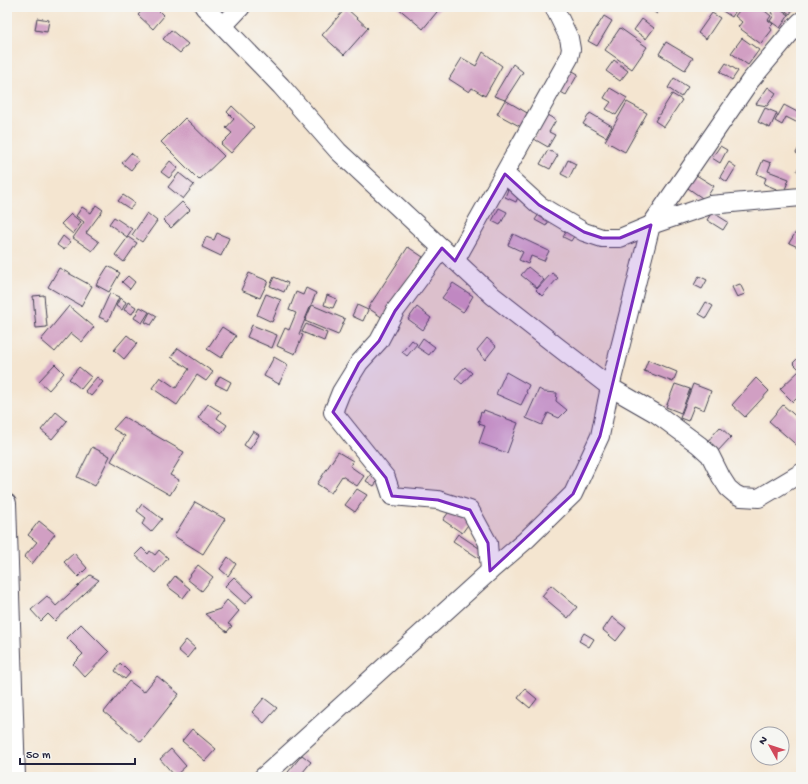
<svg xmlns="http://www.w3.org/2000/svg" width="808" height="784" viewBox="0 0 808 784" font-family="'Gochi Hand',sans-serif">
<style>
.building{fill:#d19fc3}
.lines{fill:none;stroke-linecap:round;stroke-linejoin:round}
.street-casing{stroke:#423f51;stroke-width:20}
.street{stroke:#fff;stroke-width:18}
.marked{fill:#7b2cbf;fill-opacity:0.2;stroke:#7b2cbf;stroke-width:3;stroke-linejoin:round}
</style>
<rect width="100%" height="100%" fill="#f6f6f2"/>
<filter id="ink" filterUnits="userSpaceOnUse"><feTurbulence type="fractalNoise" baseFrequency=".025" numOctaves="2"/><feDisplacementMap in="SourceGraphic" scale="8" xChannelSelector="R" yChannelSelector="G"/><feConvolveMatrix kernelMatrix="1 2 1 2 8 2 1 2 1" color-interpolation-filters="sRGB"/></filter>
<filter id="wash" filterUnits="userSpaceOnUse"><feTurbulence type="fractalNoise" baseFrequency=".012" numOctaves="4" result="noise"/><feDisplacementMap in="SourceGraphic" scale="16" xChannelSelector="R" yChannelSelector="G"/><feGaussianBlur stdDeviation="0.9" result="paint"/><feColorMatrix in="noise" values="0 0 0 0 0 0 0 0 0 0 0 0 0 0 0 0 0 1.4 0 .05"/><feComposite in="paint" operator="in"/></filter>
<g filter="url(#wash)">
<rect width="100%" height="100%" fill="#f4e5d0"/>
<g id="blocks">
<g class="building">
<polygon points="131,7 141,7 137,12"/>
<polygon points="145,7 155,7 164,16 153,29 138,15"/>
<polygon points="397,7 441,7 423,29"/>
<polygon points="647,7 661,7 657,14"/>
<polygon points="719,7 738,7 732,17 718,8"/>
<polygon points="742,7 760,7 771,16 768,20 773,24 770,27 772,30 761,44 738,27 742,22 735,16"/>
<polygon points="775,7 778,7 789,15 780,28 770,21 774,15 771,13"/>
<polygon points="780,7 795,7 790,14"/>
<polygon points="346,8 368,28 344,55 322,35"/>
<polygon points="712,13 720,18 706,39 698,33"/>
<polygon points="604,16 612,21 597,46 588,41"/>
<polygon points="37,18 49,20 47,32 35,30"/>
<polygon points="642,19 654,28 646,39 634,30"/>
<polygon points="620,28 647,47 632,69 605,50"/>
<polygon points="171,30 188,44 180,53 163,39"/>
<polygon points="742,38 759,50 748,65 731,53"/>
<polygon points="666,42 693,58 685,70 659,54"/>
<polygon points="483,52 502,66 485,96 472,88 469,92 449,79 462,58 476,66"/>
<polygon points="614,60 628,71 620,81 606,71"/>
<polygon points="726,63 738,71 732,80 720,72"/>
<polygon points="513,64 523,72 505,100 529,114 523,128 497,114 505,100 494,96"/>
<polygon points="571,70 578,74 566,95 559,91"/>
<polygon points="674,78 688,87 681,97 668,88"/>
<polygon points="768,87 776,93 767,106 756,104"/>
<polygon points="610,88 627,98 616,115 606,109 611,102 604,98"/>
<polygon points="672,94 682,100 664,127 655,121"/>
<polygon points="627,102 647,113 625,152 605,141"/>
<polygon points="784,105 801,114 801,121 800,124 786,117 782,125 775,121"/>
<polygon points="232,106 254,127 231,153 221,144 232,133 226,128 234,119 227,112"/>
<polygon points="765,108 777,113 770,128 758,122"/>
<polygon points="590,113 612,126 606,137 583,124"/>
<polygon points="547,115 556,120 549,132 555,135 548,147 534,139"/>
<polygon points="185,118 224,156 199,180 161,142"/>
<polygon points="801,144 801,156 796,153"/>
<polygon points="720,146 727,150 720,163 712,158"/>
<polygon points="548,150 558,155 550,169 540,164"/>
<polygon points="131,153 139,160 131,170 122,163"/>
<polygon points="568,160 576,164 569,178 561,174"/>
<polygon points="763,160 771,163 768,171 789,179 784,192 764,184 766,178 757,174"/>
<polygon points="170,161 178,168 169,178 161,172"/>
<polygon points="801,161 801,173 797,171"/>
<polygon points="729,162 736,167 727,182 720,177"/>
<polygon points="179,173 194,185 183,199 168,187"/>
<polygon points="693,173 714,186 705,200 685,186"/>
<polygon points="509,187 520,192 516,202 505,197"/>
<polygon points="123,195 135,203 130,209 118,201"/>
<polygon points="182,202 190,210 171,228 163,220"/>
<polygon points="96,205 103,210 86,233 99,242 92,251 73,238 84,222 76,216 82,207 91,213"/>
<polygon points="499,208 507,212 500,225 492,221"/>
<polygon points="541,211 551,217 546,226 535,220"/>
<polygon points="712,212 728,222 723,230 707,220"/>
<polygon points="147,213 157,221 142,242 132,235"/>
<polygon points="71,214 81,222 73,234 61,224"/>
<polygon points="114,217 132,229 127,237 109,224"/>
<polygon points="568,229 576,233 571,241 563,237"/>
<polygon points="796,232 801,235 801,242 798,247 789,243"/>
<polygon points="217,233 229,238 221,256 202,247 206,237 214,240"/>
<polygon points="513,234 549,251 544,261 531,256 528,264 519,260 523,252 508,245"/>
<polygon points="63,236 70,242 64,250 57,245"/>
<polygon points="128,237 137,243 124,262 115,255"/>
<polygon points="408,247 423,257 383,318 368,308"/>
<polygon points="108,266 120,273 109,292 96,285"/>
<polygon points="528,267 544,280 537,288 521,275"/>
<polygon points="59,268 92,286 81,306 48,287"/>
<polygon points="249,273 268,281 260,298 241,290"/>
<polygon points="552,273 558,278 542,296 536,290"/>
<polygon points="128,276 135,282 130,289 122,282"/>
<polygon points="699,276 707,280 702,289 694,285"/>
<polygon points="274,277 288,283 284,292 270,286"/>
<polygon points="453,283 473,296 464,311 463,312 442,298"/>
<polygon points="740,284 745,294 737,297 732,287"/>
<polygon points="306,288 316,293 299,334 303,335 295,354 277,346 285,328 289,330 296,313 289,310 296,292 303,295"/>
<polygon points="110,293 119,297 108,321 99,317"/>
<polygon points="266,294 281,300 272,322 257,315"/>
<polygon points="44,295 47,327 36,328 33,296"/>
<polygon points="327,295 337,299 333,308 324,305"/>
<polygon points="120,298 126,302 122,310 116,306"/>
<polygon points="128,302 136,307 132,314 124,310"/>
<polygon points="706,302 713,306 706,318 699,314"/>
<polygon points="312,305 345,319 338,335 305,321"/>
<polygon points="357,305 368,310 363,321 352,316"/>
<polygon points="69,306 94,327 82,342 71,333 55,352 41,340"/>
<polygon points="140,307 149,312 142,323 134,318"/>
<polygon points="417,307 431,318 423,330 408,319"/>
<polygon points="150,312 157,316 151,325 145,322"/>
<polygon points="306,324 327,333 324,341 302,332"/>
<polygon points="252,325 277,335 272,348 247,337"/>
<polygon points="222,327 236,336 221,358 207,349"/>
<polygon points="127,335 137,343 124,359 114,350"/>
<polygon points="423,338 435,347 429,355 417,347"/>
<polygon points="487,338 496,346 485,360 477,350"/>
<polygon points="412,340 417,344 407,356 402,352"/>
<polygon points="178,348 213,372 206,381 197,375 177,405 152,388 160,377 176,388 189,369 171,357"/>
<polygon points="801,355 801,394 793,402 780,389 800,370 793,363"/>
<polygon points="274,357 288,365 279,384 264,376"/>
<polygon points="648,360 677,372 673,382 644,371"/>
<polygon points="55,364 64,373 49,390 39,381"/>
<polygon points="79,367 91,377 81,389 69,379"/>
<polygon points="465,367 472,373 462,384 455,378"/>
<polygon points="506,372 529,385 526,392 527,393 521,405 496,394"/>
<polygon points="220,376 231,382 227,390 215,384"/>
<polygon points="97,377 103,382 91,396 85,391"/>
<polygon points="756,378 769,391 745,417 732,405"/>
<polygon points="675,384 690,389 681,413 666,407"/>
<polygon points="693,384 711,391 704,410 694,406 688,421 680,418"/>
<polygon points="539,389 544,392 557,393 556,401 567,410 559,418 548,413 542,425 526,418"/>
<polygon points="208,404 221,412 217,418 227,425 222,433 198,418"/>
<polygon points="783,405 801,421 801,449 769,421"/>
<polygon points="484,410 518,423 507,453 479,443 485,426 479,424 480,422 478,422 481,412 483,413"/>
<polygon points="56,412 67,421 52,439 41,430"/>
<polygon points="124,417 184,452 170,475 179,480 170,495 111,461 125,436 113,429"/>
<polygon points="720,427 731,437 717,452 706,443"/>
<polygon points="253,431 259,435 250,449 244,445"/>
<polygon points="92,447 110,456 95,486 77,477"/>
<polygon points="338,452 353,461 350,466 364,476 357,486 342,476 331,493 317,484"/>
<polygon points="373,471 381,476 374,486 366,481"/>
<polygon points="357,489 367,495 355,512 345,505"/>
<polygon points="195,502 225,519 203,554 174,536"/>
<polygon points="142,504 162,519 151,532 142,524 146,518 137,511"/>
<polygon points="451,509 470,522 462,533 443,520"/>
<polygon points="39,521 55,534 32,564 24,557 37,542 28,535"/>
<polygon points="458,534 485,552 480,559 453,541"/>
<polygon points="142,548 148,554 150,551 155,555 159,550 168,558 155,573 135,555"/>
<polygon points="74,553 87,568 78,577 64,562"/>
<polygon points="228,557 236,564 228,576 220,569"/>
<polygon points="198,565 213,577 202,591 187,579"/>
<polygon points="90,575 99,580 55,621 48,614 41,621 31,610 47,596 56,606"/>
<polygon points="175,576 190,589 183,598 167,586"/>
<polygon points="234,577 253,595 245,604 225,586"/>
<polygon points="551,585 577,607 568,618 542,596"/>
<polygon points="227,600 239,611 228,624 232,626 227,632 205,614 220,609"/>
<polygon points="612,617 626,628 616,641 603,630"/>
<polygon points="81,624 109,652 85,677 73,664 83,654 67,638"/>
<polygon points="584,633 594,639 589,647 579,641"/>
<polygon points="186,640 195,648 187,658 178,650"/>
<polygon points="120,663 130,673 125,679 115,671"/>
<polygon points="157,676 179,694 141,742 104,712 129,681 144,692"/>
<polygon points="525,689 537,699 530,708 518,698"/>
<polygon points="264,698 277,708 264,723 252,712"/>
<polygon points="192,729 216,749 205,761 182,741"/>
<polygon points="171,749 186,766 175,776 160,759"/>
<polygon points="302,755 311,762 299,777 284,777"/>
</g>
</g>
</g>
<g filter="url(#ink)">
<use href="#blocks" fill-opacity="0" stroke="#423f51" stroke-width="1"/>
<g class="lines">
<defs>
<g id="street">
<polyline points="204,7 223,26"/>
<polyline points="241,7 223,26 281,86 338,151 493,296 558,347 610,387 657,414 699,445 710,455 721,477 728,488 735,494 741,497 759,498 801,473"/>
<polyline points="505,174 539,205 584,232 602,238 620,238 651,225 710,205 801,197"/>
<polyline points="442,248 395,311 379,341 359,363 341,392 333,412 386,478 392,496 438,500 470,510 488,543 490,571"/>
<polyline points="455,261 569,58 571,49 569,38 554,7"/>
<polyline points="7,503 16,777"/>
<polyline points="263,777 490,571 526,540 573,494 600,436 610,387 651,225 750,81 797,25 801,21"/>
</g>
</defs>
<use href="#street" class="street-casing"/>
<use href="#street" class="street"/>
</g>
</g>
<path class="marked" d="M505,174L539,205L584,232L602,238H620L651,225L600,436L573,494L490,571L488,543L470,510L438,500L392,496L386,478L333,412L359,363L379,341L395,311L442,248L455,261Z"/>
<rect width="808" height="784" fill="none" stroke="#f6f6f2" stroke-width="24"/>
<g transform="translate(770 746) rotate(309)"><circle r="19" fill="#f6f6f2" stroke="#a1a1a9"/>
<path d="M0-3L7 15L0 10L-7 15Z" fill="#d1495b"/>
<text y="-6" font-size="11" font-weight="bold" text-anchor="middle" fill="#22223b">N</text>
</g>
<path d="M20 758v6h115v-6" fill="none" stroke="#22223b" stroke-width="2"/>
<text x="26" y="758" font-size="12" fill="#22223b" stroke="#f6f6f2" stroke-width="3" paint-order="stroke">50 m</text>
</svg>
